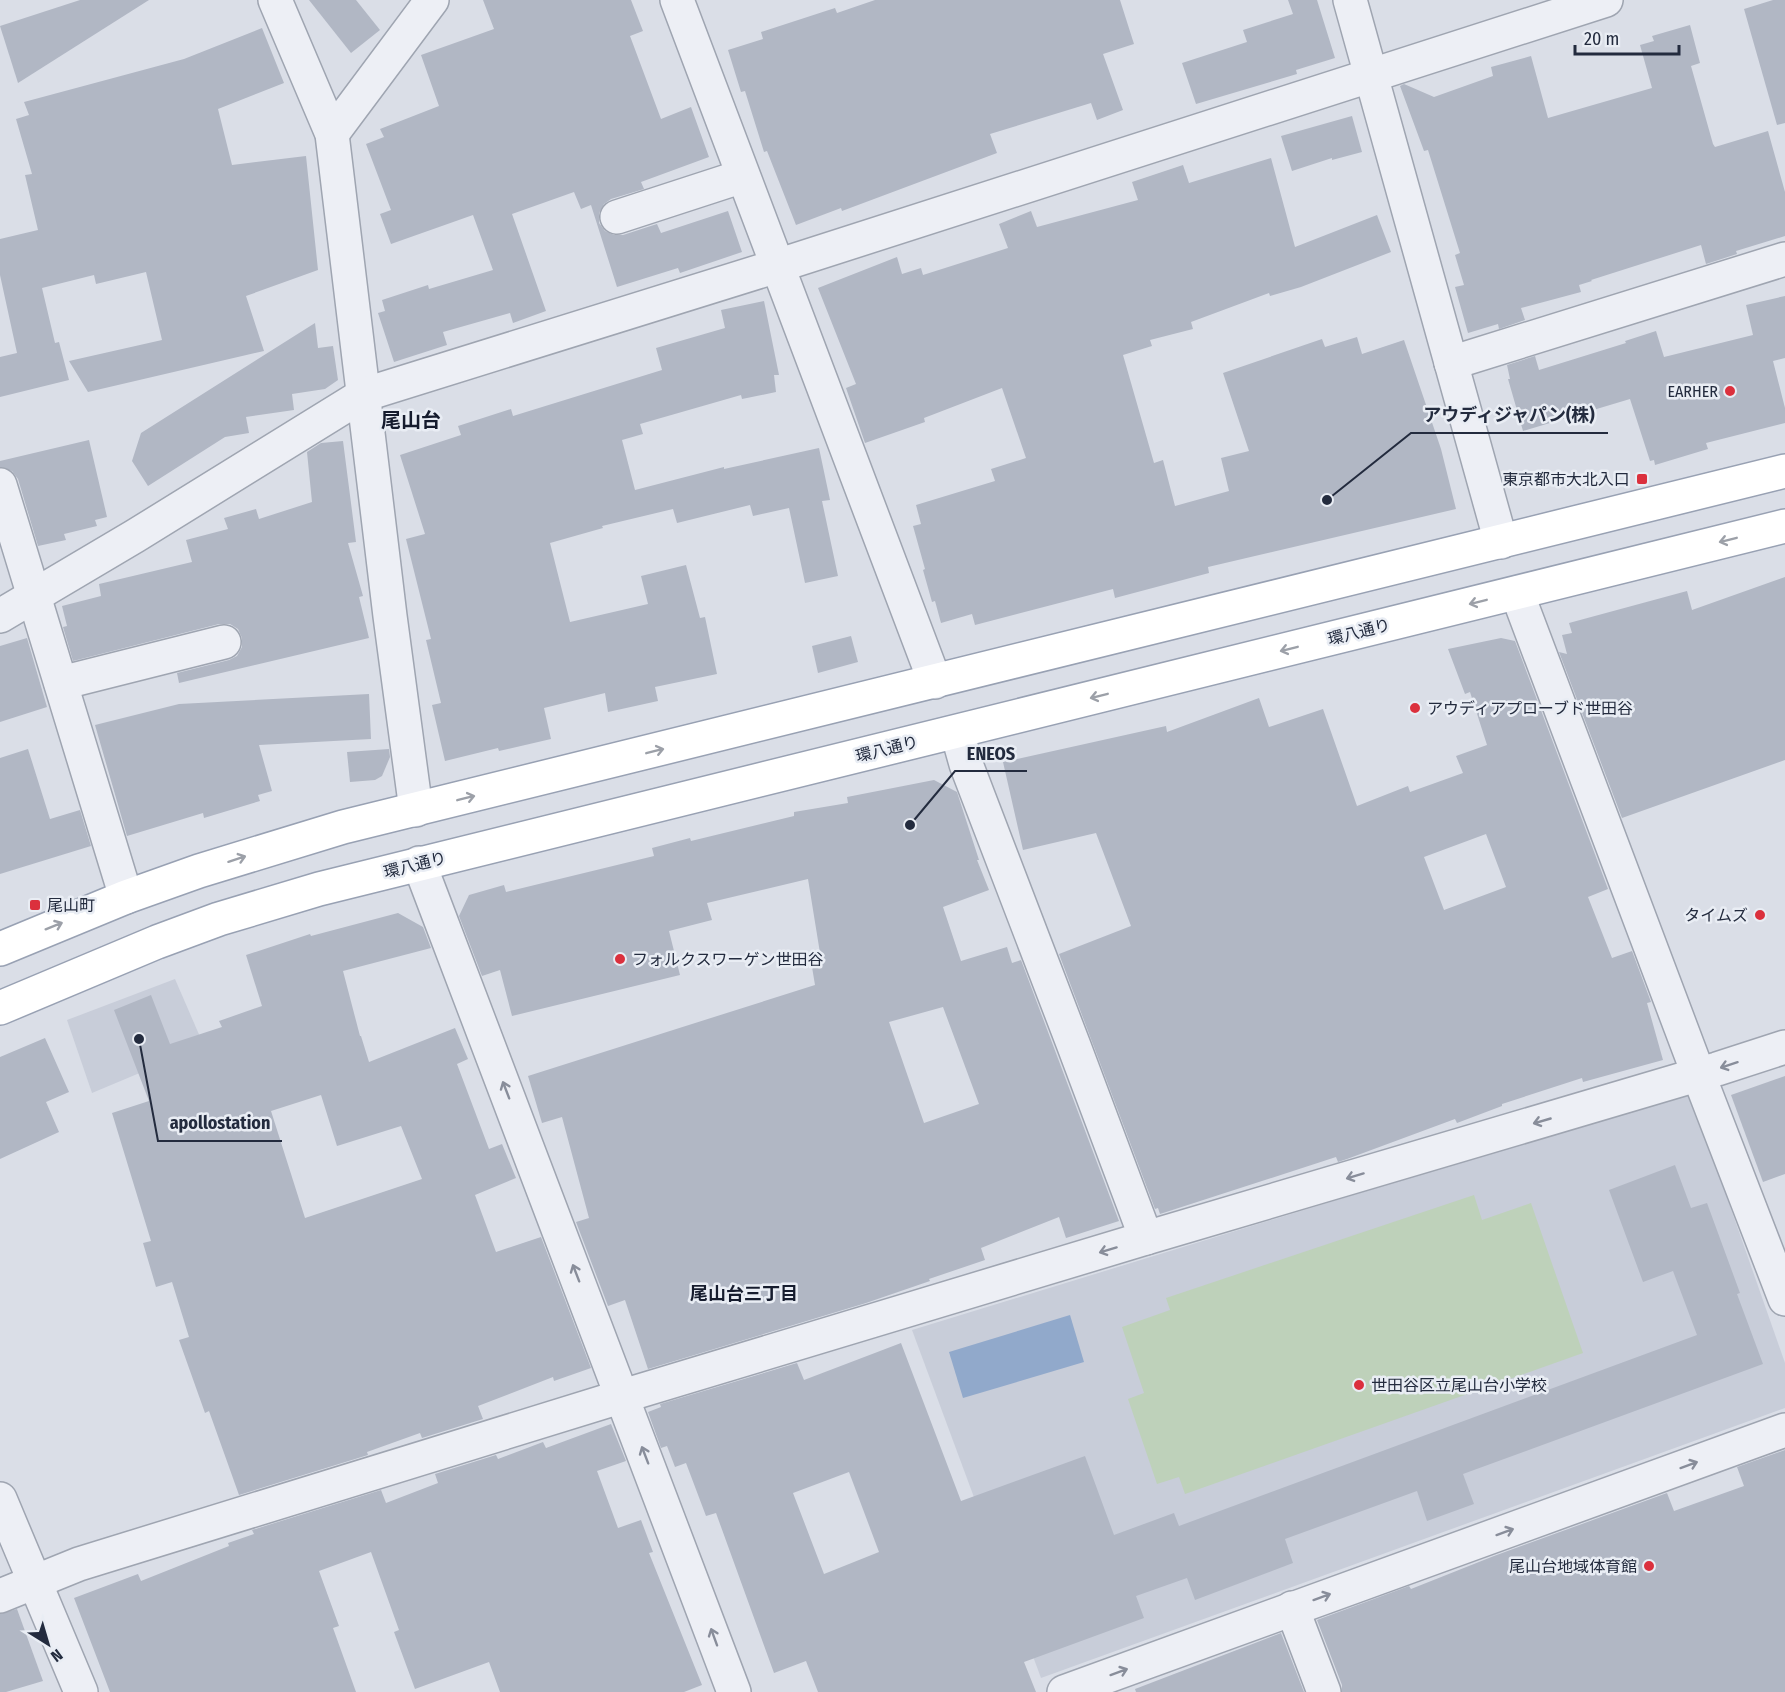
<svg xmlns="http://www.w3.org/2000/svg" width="1785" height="1692" viewBox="0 0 1785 1692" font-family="'Fira Sans Condensed','Noto Sans JP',sans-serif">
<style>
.built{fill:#c8cdd9}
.green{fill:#bed1ba}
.water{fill:#91a9cb}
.building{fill:#b1b7c4;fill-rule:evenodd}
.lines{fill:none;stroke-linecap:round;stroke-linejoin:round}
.minor-casing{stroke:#9fa5b1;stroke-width:36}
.tertiary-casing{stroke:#9fa5b1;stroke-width:36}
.primary-casing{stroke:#98a1b3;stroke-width:36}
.minor{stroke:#edeff5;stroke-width:33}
.tertiary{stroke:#edeff5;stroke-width:33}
.primary{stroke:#fff;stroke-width:33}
.oneway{stroke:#9ca0a8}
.oneway2{stroke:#888d9a}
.poi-dot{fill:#db303d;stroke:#e9edf4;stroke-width:2}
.labels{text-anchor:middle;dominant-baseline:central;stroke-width:5;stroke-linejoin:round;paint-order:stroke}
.poi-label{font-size:16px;fill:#232b3e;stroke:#e9edf4;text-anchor:end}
.street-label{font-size:16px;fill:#232b3e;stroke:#e9edf4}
.neighbourhood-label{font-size:18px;font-weight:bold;fill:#161c2e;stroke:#e9edf4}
.quarter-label{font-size:20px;font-weight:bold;fill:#161c2e;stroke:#e9edf4}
.leader{fill:none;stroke:#232b3e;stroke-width:2}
.callout-dot{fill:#232b3e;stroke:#e9edf4;stroke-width:2}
.callout-label{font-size:18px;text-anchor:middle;font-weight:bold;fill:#232b3e;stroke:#e9edf4;stroke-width:5;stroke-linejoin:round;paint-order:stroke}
</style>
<rect width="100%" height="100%" fill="#dadee7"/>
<g class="built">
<polygon points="175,979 204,1046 92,1093 67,1020"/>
<polygon points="1690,1092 1785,1363 1785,1408 1041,1678 912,1330"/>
</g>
<polygon class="green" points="1474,1195 1482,1220 1531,1203 1583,1353 1185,1494 1179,1477 1157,1484 1128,1399 1144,1393 1122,1327 1170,1310 1166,1298"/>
<polygon class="water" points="1070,1315 1084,1362 963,1398 949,1352"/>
<g class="building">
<polygon points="80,0 149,0 18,83 0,26"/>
<polygon points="309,0 356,0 380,30 351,53"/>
<polygon points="483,0 631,0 643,31 630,36 661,119 691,107 709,157 641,182 644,189 611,199 604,204 599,213 599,223 605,231 614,235 623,235 657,224 661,233 728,211 742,252 680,273 678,268 617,287 591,205 581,209 574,192 512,214 546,311 513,323 510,313 443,332 447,345 394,362 378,313 385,311 382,300 428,285 429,289 493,270 473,215 391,244 380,214 391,210 366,144 384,137 380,129 439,106 421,55 494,29"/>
<polygon points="875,0 1120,0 1134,44 1103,54 1123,110 1097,120 1091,103 990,134 997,153 842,211 841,208 796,225 767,151 764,152 745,91 741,92 728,50 763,39 761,32 835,8 837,13"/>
<polygon points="1288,0 1317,0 1335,58 1296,70 1297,74 1196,104 1182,63 1247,42 1243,30 1293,14"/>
<polygon points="1773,0 1785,0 1785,123 1777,125 1744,9"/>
<polygon points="1690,25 1700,63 1691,66 1713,144 1715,147 1768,131 1785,192 1785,236 1736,251 1737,254 1706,264 1701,245 1591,280 1592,281 1579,285 1581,292 1521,308 1525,320 1499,329 1498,324 1468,333 1455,287 1464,285 1455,255 1460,253 1428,150 1424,151 1400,86 1404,84 1434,97 1493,76 1491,67 1531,56 1548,118 1652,88 1640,45 1654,41 1652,36"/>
<polygon points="262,28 284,83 218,109 232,165 306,156 318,270 246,296 264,351 88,392 69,361 162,340 146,272 96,284 94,275 42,288 55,343 59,342 69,380 0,397 0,357 17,353 0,275 0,239 38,230 25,175 32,174 16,119 29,115 24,102 184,59"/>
<polygon points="1352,116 1362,152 1332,160 1332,158 1292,171 1281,136"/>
<polygon points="1271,158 1295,247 1377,215 1391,252 1301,287 1270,296 1269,293 1191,322 1193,329 1150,340 1152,346 1123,355 1154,463 1163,460 1175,506 1229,491 1221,458 1249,451 1223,373 1322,339 1325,347 1357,337 1362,354 1404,340 1441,449 1456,509 1208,567 1209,573 1115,598 1113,589 975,625 972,614 941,623 935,601 932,602 923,570 925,569 913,526 921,524 916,505 995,481 991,469 1026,458 1002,388 924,418 925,422 865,443 846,388 856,384 818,288 897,257 902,274 921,268 923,275 1008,248 999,224 1031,211 1037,227 1138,200 1132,182 1183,165 1189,183"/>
<polygon points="1785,296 1785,358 1773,361 1785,408 1785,423 1706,443 1708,449 1655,465 1654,460 1650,461 1630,399 1523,431 1508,379 1510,379 1507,365 1535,356 1539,370 1626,343 1625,341 1656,331 1664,357 1753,335 1746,305"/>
<polygon points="764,301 779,375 774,375 776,392 742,399 741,395 640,424 643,434 622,440 635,490 724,467 724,469 819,448 830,500 822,501 838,576 805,583 789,508 753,516 750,505 677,523 673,509 602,526 603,528 550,543 570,622 648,604 641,576 686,565 700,618 705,617 717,674 655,687 658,701 608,712 605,693 544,708 551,739 499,751 498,748 445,761 432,705 441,703 426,640 431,639 406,539 425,534 400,455 461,435 458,426 511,409 513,416 662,370 656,348 725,328 721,310"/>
<polygon points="315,323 318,348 333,346 338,380 325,389 292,394 294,410 246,417 249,433 225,437 148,486 132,461 141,433"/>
<polygon points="89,440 107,517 95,520 97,526 64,534 66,540 38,546 18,479 12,471 0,467 0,461"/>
<polygon points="343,441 356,542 348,543 363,596 359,597 369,638 179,683 177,673 229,660 237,656 242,647 242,638 238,629 230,624 219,624 73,661 63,627 67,626 62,606 101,596 99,584 192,562 186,540 228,529 224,518 256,509 259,519 312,502 307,452 321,443"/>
<polygon points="1785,577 1785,760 1622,818 1559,652 1567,654 1562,635 1572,633 1569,623 1687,591 1692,610"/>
<polygon points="851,636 858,662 818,673 812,646"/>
<polygon points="27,638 47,707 0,722 0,646"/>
<path d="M1501,638L1515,641L1608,889L1588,897L1612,958L1632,951L1651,1002L1647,1003L1663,1060L1583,1082L1582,1078L1502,1104V1106L1457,1123L1455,1119L1347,1159L1338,1162L1336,1157L1160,1214L1158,1208L1155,1209L1059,954L1131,926L1096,833L1023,850L1003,762L1166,726L1167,732L1259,698L1269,727L1323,709L1357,806L1408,786L1410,792L1463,773L1456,756L1487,745L1470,692L1465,694L1448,649ZM1486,834L1506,887L1444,910L1424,857Z"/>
<polygon points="369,694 371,739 259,745 272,791 258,795 260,801 204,818 203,813 127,836 95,725 179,704"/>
<polygon points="28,749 50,819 80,810 91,846 0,874 0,758"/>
<polygon points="389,749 390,757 382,776 375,780 350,782 347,752"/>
<path d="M934,780L957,792L979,860H977L989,890L943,907L961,961L1007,947L1012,963L1021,960L1119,1221L1066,1238L1059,1217L981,1248L985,1260L929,1279L930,1281L866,1303L648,1369L625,1300L608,1306L576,1222L589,1218L562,1117L542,1123L528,1076L815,985L810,955L820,953L808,879L707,903L712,920L669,931L680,975L512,1016L500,970L482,976L459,916L469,895L504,885L506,892L654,856L652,848L690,838L691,841L794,816V812L848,803L847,797ZM943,1007L979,1104L924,1123L889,1022Z"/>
<path d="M398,913L423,927L431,948L343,971L360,1036H361L369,1062L455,1028L468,1059L457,1064L489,1149L502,1144L516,1178L475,1195L496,1252L541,1237L591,1368L554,1381L553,1377L478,1406L483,1419L422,1438L420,1433L367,1452L368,1455L239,1495L209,1411L205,1413L179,1340L189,1337L172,1282L156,1287L143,1243L151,1241L112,1113L149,1101L114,1010L151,995L170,1044L222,1027L219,1021L262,1006L246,955L310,934L311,936ZM321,1095L337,1146L401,1126L422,1179L305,1218L271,1111Z"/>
<polygon points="45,1038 69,1092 46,1102 59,1132 0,1159 0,1057"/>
<polygon points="1785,1076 1785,1174 1763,1182 1731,1095"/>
<path d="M1675,1165L1691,1208L1707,1203L1740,1293L1737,1294L1763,1364L1463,1474L1474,1504L1427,1521L1417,1491L1285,1539L1293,1563L1195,1600L1187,1578L1136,1596L1144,1618L1024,1662L1036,1692H818L806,1661L774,1673L716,1513L706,1516L686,1463L675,1467L667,1446L661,1448L648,1412L661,1407L660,1404L797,1363L804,1380L901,1343L961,1501L1085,1456L1114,1535L1174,1513L1179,1526L1697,1335L1673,1271L1643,1282L1609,1190ZM849,1472L879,1552L824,1574L793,1493Z"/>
<polygon points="611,1424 626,1461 597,1471 618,1528 641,1520 653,1552 649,1553 702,1685 684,1692 500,1692 489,1662 415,1689 394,1632 399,1630 371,1552 319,1571 339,1626 333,1628 356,1692 110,1692 74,1598 138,1574 141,1581 229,1546 228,1543 254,1534 252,1530 381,1490 386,1503 438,1483 435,1474 496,1455 498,1459 543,1442 546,1448"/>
<polygon points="1785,1450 1785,1692 1342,1692 1342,1685 1317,1620 1409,1586 1411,1589 1494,1556 1667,1493 1674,1511 1744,1486 1737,1467"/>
<polygon points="17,1609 43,1681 6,1692 0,1692 0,1614"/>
<polygon points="1281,1633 1304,1692 1136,1692 1135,1689"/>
</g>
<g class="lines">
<defs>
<g id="minor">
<polyline points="275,0 332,134 390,616 416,810"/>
<polyline points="677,0 935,682"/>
<polyline points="1350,0 1501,542"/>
<polyline points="332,134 432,0"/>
<polyline points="617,217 743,176"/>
<polyline points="1451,363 1785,259"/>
<polyline points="0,485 126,897"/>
<polyline points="1517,593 1704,1089 1785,1299"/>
<polyline points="0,616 135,536 363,395 777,266 1606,0"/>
<polyline points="61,683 224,642"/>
<polyline points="957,732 966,764 1074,1046 1146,1238"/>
<polyline points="419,863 734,1692"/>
<polyline points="0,1596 79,1564 623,1396 1146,1238 1717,1069 1785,1047"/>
<polyline points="1292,1608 1324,1692"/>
<polyline points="1064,1692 1785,1430"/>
</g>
<polyline id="tertiary" points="0,1499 81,1692"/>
<g id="primary">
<polyline points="0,949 126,897 199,871 343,827 1785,471"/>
<polyline points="0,1008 157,942 219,919 319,889 1785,526"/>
</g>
</defs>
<use href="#minor" class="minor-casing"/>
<use href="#tertiary" class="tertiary-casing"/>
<use href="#primary" class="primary-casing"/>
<use href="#minor" class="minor"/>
<use href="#tertiary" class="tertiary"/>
<use href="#primary" class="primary"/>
</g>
<defs><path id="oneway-shaft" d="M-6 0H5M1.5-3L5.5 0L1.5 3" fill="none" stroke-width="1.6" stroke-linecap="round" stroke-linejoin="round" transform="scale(1.5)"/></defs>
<g class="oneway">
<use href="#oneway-shaft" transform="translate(1728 540) rotate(166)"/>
<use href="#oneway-shaft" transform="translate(1478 602) rotate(166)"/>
<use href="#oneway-shaft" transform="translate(1289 649) rotate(166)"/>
<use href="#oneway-shaft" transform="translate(1099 696) rotate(166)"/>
<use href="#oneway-shaft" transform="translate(655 751) rotate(-14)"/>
<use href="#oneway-shaft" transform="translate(466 798) rotate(-14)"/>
<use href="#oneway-shaft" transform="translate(237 859) rotate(-18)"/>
<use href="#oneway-shaft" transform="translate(54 926) rotate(-22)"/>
</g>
<g class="oneway2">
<use href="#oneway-shaft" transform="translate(1729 1065) rotate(162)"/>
<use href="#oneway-shaft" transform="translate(506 1090) rotate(-111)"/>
<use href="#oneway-shaft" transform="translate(1542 1121) rotate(164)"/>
<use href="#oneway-shaft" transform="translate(1355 1176) rotate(163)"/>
<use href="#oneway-shaft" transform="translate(1108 1250) rotate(163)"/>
<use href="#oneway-shaft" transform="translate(576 1273) rotate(-111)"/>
<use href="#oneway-shaft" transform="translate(645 1455) rotate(-111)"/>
<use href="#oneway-shaft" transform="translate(1689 1465) rotate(-20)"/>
<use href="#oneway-shaft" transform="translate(1505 1532) rotate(-20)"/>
<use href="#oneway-shaft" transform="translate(1322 1597) rotate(-20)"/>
<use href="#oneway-shaft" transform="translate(714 1637) rotate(-110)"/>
<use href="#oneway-shaft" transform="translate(1119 1672) rotate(-20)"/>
</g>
<g class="poi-dot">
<circle cx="1730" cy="391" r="6"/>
<rect x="1636" y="473" width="12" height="12" rx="3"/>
<circle cx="1415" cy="708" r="6"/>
<rect x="29" y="899" width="12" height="12" rx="3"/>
<circle cx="1760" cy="915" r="6"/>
<circle cx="620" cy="959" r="6"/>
<circle cx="1359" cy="1385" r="6"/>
<circle cx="1649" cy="1566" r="6"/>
</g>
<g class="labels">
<g class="poi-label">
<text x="1718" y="391">EARHER</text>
<text x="1630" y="479">東京都市大北入口</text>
<text x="1427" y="708" text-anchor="start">アウディアプローブド世田谷</text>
<text x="47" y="905" text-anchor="start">尾山町</text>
<text x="1748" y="915">タイムズ</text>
<text x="632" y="959" text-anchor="start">フォルクスワーゲン世田谷</text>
<text x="1371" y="1385" text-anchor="start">世田谷区立尾山台小学校</text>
<text x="1637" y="1566">尾山台地域体育館</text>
</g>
<g class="street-label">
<text transform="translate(1359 632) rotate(-14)">環八通り</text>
<text transform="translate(887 749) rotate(-14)">環八通り</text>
<text transform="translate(415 865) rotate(-14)">環八通り</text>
</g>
<g class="neighbourhood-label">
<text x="744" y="1294">尾山台三丁目</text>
</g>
<g class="quarter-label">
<text x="411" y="420">尾山台</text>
</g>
</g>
<path class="leader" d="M1327 500L1411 433H1608M910 825L955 771H1027M139 1039L158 1141H282"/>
<g class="callout-dot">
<circle cx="1327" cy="500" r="6"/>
<circle cx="910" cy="825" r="6"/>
<circle cx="139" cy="1039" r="6"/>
</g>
<g class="callout-label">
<text x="1509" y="421">アウディジャパン(株)</text>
<text x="991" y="760">ENEOS</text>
<text x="220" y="1129">apollostation</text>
</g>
<g transform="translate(48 1644) rotate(143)" stroke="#e9edf4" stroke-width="4.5" paint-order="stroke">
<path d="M0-4.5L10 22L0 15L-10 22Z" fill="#232b3e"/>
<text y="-9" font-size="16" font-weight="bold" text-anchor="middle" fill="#232b3e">N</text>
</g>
<path d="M1575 45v9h104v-9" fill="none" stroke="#232b3e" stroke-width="3"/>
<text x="1584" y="45" font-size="18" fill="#232b3e" stroke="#e9edf4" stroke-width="4.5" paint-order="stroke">20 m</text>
</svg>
